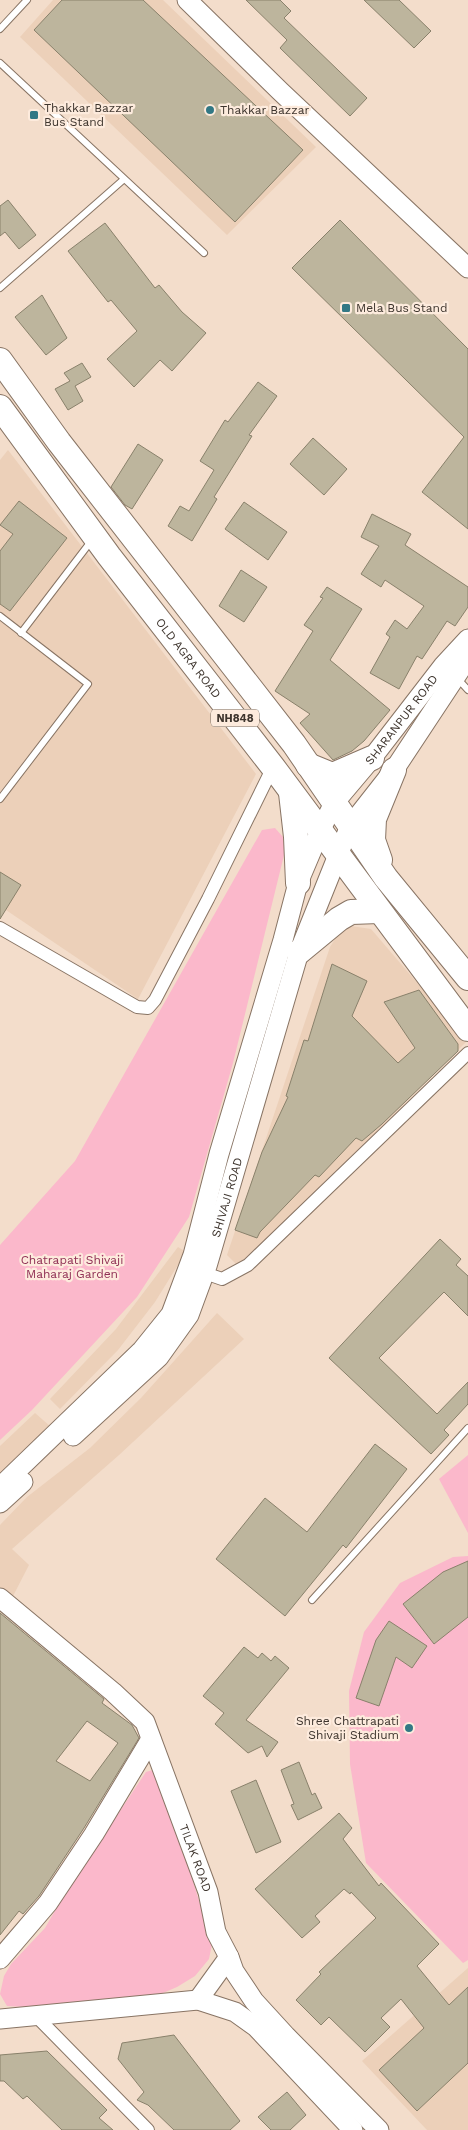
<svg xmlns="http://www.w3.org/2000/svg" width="468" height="2130" viewBox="0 0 468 2130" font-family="'Work Sans',sans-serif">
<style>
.built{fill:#ecd0b9}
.green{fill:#fbb8cb}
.building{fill:#bdb59d;stroke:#89816b;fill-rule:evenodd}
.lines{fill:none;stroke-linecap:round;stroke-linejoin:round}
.lane-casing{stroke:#887464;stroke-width:8}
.street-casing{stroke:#887464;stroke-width:14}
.secondary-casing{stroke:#887464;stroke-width:21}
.highway-casing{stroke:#887464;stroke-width:26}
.lane{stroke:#fff;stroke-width:6}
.street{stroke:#fff;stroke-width:12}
.secondary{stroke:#fff;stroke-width:19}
.highway{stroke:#fff;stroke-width:24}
.poi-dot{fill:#327885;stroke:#fdebdd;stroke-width:2}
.labels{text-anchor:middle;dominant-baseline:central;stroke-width:4.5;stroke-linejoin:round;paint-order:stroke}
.shield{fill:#fdebdd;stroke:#776c62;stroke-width:1}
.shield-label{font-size:11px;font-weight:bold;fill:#3e352e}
.poi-label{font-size:12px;fill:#3e352e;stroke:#fdebdd;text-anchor:start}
.street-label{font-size:12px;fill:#3e352e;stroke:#fdebdd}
.park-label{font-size:12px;fill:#903055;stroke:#fdebdd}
</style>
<rect width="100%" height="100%" fill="#f3ddcb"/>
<g class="built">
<polygon points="53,0 163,0 316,147 227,235 20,37"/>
<polygon points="8,450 256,774 138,999 0,906 0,460"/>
<polygon points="344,925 371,929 467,1041 240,1268 227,1255 330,947"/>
<polygon points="178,1247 186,1252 155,1302 118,1350 60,1409 50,1399 116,1329"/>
<polygon points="217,1313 244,1339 119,1455 12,1549 29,1565 12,1598 0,1587 0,1525 27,1497 90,1448 141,1398"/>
<polygon points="35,1413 51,1427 0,1476 0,1446"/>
<polygon points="468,1968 468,2130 427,2130 362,2061"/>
</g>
<g class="green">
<polygon points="275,828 283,837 285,851 233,1063 189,1217 137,1297 32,1410 0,1440 0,1245 75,1161 262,830"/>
<polygon points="468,1455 468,1533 439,1479"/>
<polygon points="468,1556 468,1960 463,1963 366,1863 350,1764 349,1691 364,1632 400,1583 453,1557"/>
<polygon points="159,1768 212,1944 209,1959 195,1976 177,1987 149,1999 43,2008 7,2006 0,1994 4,1976 11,1964 45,1928 67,1890 146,1772"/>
</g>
<g class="building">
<polygon points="62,0 143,0 303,150 235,222 34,30"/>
<polygon points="246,0 280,0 291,11 284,18 367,98 350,116 280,48 287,40"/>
<polygon points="364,0 399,0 431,31 414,48"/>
<polygon points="8,200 36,235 19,249 5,232 0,236 0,206"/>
<polygon points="340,220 468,349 468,529 422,492 464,437 292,268"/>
<polygon points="105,223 155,288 159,285 182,312 206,333 172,371 160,360 134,387 107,359 137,331 111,300 108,302 68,251"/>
<polygon points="42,295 67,338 46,355 15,317"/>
<polygon points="82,363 91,377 75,386 83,401 68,410 55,389 70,381 64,373"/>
<polygon points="258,382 277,396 249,435 252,436 214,497 217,499 192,541 168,526 180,506 189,511 214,470 200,461 225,420 228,422"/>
<polygon points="313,438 347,469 324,495 290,464"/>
<polygon points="138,444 163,460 132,509 125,505 111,487"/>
<polygon points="19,501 67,538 10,611 0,604 0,551 13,534 0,525"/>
<polygon points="244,502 287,532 268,560 225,529"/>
<polygon points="372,514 411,534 405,545 468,587 468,607 455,626 447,621 422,659 417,656 399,689 370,673 390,637 386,634 395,620 407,629 424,606 385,580 381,587 361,574 379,546 361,537"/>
<polygon points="241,570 267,587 244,622 219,606"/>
<polygon points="327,587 362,609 330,660 390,710 364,741 352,751 333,760 300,723 310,714 275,691 313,631 304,625 323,598 320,597"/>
<polygon points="0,872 21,885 0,919"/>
<polygon points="332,964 367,981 352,1016 398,1063 415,1048 384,1002 419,990 458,1044 458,1051 382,1124 362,1141 356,1138 319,1177 315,1175 260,1232 257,1238 235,1230 262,1152 288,1097 286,1096 304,1040 308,1041"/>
<polygon points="440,1239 461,1259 456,1265 468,1276 468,1316 444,1292 379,1358 437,1414 468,1382 468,1404 444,1430 449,1435 431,1454 329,1358"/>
<polygon points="375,1444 407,1469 346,1548 343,1545 285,1616 216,1559 265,1498 307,1532"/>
<polygon points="468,1561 468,1617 434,1644 403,1604 443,1572"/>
<path d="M0,1613L104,1699L102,1703L132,1725L139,1738L84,1828L39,1896L23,1914L19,1911L0,1935ZM87,1721L118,1743L90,1781L56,1761Z"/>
<polygon points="389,1621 427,1646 412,1668 396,1657 379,1706 356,1698 376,1640"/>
<polygon points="244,1647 258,1658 262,1653 271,1661 275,1656 289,1668 246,1720 278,1742 267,1757 262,1746 248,1753 215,1724 224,1713 203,1696"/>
<polygon points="299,1762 312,1795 315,1793 322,1808 298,1820 291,1805 294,1804 281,1770"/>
<polygon points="256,1780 281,1842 256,1853 231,1791"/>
<polygon points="339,1813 352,1828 343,1839 379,1886 381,1883 439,1944 417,1966 449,2005 468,1987 468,2063 417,2111 379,2070 424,2028 401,1999 381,2018 390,2027 365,2052 329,2017 321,2025 296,2000 321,1974 319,1972 376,1918 351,1892 350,1894 344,1889 315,1916 320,1922 302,1938 255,1889"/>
<polygon points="174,2035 240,2121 230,2130 174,2130 148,2105 137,2100 144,2092 118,2059 122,2043"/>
<polygon points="47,2051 107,2110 99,2118 113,2130 62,2130 27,2096 23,2099 4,2081 0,2081 0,2055"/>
<polygon points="287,2092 306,2115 290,2130 271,2130 258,2117"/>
</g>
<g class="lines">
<defs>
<g id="lane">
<polyline points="0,29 27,0"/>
<polyline points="0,63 204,253"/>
<polyline points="0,288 123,180"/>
<polyline points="0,616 88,684 0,799"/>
<polyline points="21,633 92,540"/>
<polyline points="457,678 468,690"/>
<polyline points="312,1600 468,1428"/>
</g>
<g id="street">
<polyline points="0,928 137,1007 148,1008 155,1000 208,899 273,767"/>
<polyline points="199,1271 222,1279 248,1265 468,1053"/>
<polyline points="37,2017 148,2130"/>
</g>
<g id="secondary">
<polyline points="187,0 280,91 468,268"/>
<path id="s1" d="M73,1436L159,1357L189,1315L207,1266L299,952L338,855L350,826L394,770L468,658"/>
<path id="s2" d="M0,1487L142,1350L171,1314L193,1255L219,1154L283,940L298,883L320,831L334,803L372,758L443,666L468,639"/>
<polyline points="0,1503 23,1482"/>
<path id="s3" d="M0,1598L113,1692L145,1722L208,1892L216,1932L229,1957L234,1971L254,2001L286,2036L379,2130"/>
<polyline points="0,1959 48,1903 94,1834 151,1739"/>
<polyline points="198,2000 229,1957"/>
<polyline points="0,2019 198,2000 235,2012 256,2027 353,2130"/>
</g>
<g id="highway">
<polyline points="0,360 59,442 294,744 386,878 468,978"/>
<path id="s4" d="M0,407L109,556L273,767L468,1029"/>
<polyline points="308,765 330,774 335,774 372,758"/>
<polyline points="291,793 296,837 298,883"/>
<polyline points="380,860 373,840 374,819 394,770"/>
<polyline points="299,952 339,919 351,912 379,911"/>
</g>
</defs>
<use href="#lane" class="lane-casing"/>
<use href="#street" class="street-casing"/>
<use href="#secondary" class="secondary-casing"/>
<use href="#highway" class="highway-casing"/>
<use href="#lane" class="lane"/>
<use href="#street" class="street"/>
<use href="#secondary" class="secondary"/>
<use href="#highway" class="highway"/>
</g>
<g class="poi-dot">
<circle cx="210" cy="110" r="5"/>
<rect x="29" y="110" width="10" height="10" rx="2.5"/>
<rect x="341" y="303" width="10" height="10" rx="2.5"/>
<circle cx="409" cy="1728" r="5"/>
</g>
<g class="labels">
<rect class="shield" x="211" y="709.5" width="48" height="17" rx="4"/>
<g class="shield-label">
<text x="235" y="718">NH848</text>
</g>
<g class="poi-label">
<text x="44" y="108">Thakkar Bazzar<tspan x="44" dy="14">Bus Stand</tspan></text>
<text x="220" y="110">Thakkar Bazzar</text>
<text x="356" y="308">Mela Bus Stand</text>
<text x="399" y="1721" text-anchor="end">Shree Chattrapati<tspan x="399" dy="14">Shivaji Stadium</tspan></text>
</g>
<g class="street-label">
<text stroke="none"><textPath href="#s4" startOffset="314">OLD AGRA ROAD</textPath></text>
<text stroke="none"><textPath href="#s2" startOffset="888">SHARANPUR ROAD</textPath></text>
<text stroke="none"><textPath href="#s1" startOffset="292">SHIVAJI ROAD</textPath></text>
<text stroke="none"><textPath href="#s3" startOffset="336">TILAK ROAD</textPath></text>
</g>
<g class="park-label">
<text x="72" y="1260">Chatrapati Shivaji<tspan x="72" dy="14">Maharaj Garden</tspan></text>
</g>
</g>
</svg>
